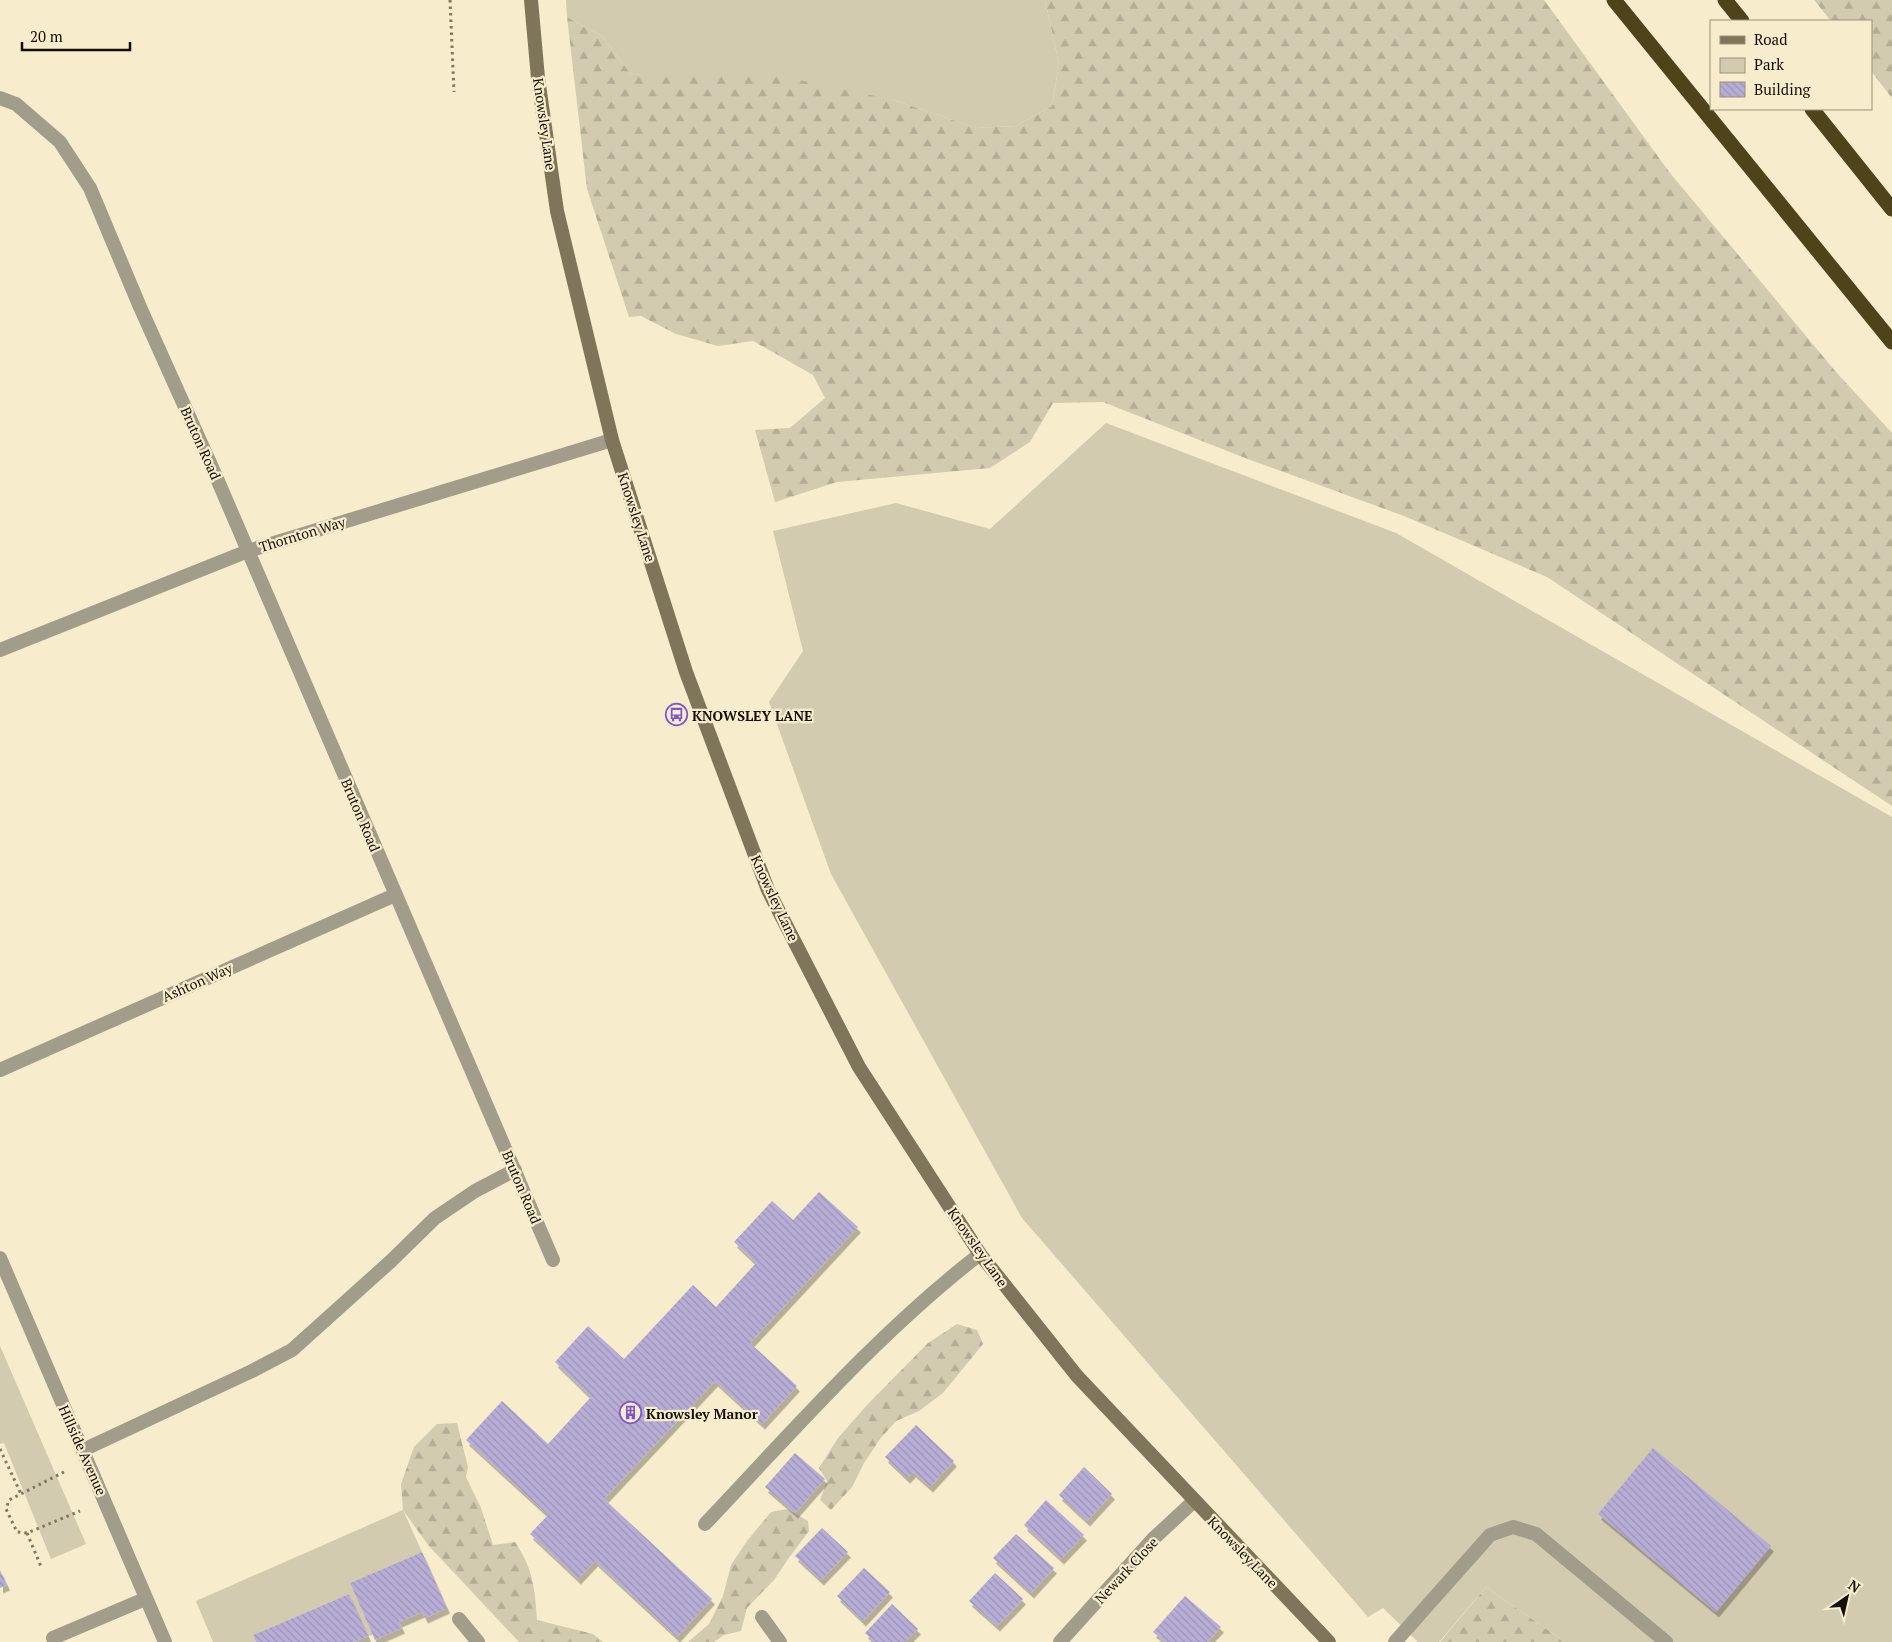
<svg xmlns="http://www.w3.org/2000/svg" width="1892" height="1642" viewBox="0 0 1892 1642" font-family="'PT Serif',serif">
<style>
.green{fill:#d3cbb0}
.forest{fill:url(#forest-firs)}
.building{fill:url(#building-back-hatch);filter:url(#shadow)}
.lines{fill:none;stroke-linecap:round;stroke-linejoin:round}
.path{stroke:#7e7762;stroke-width:3;stroke-dasharray:2.5 4;stroke-linecap:butt}
.service{stroke:#a29c8a;stroke-width:14}
.minor{stroke:#a29c8a;stroke-width:14}
.secondary{stroke:#7e755a;stroke-width:14}
.motorway{stroke:#4f431b;stroke-width:15}
.labels{text-anchor:middle;dominant-baseline:central;stroke-width:4.5;stroke-linejoin:round;paint-order:stroke}
.street-label{font-size:14px;fill:#120f04;stroke:#f7eccb}
.poi-label{font-size:14px;font-weight:bold;fill:#120f04;stroke:#f7eccb;text-anchor:start}
</style>
<defs>
<pattern id="forest-firs" width="22" height="20" patternUnits="userSpaceOnUse" patternTransform="scale(1.25)"><rect width="22" height="20" fill="#d3cbb0"/><path d="M5 1l3.5 6h-7zM16 11l3.5 6h-7z" fill="#b4ad96"/></pattern>
<pattern id="building-back-hatch" width="6" height="6" patternUnits="userSpaceOnUse" patternTransform="scale(1.25)"><rect width="6" height="6" fill="#b7add6"/><path d="M-1 5l2 2M0 0l6 6M5-1l2 2" fill="none" stroke="#9c94b6"/></pattern>
<filter id="shadow"><feDropShadow dx="3" dy="5.5" stdDeviation="0" flood-color="#0004"/></filter>
</defs>
<rect width="100%" height="100%" fill="#f7eccb"/>
<g class="green">
<polygon points="566,0 1045,0 1059,64 1052,106 1016,126 976,128 894,100 631,74 602,36 567,17"/>
<polygon points="1106,423 1396,533 1892,817 1892,1642 1565,1642 1486,1587 1439,1642 1418,1642 1383,1608 1368,1617 1022,1218 831,874 769,702 803,651 773,531 896,503 990,529"/>
<polygon points="0,1346 86,1544 51,1559 4,1443 0,1444"/>
<polygon points="403,1510 422,1552 350,1583 373,1635 368,1636 349,1594 253,1635 256,1642 213,1642 196,1601"/>
</g>
<g class="forest">
<polygon points="1045,0 1544,0 1670,173 1836,372 1892,433 1892,806 1547,577 1404,516 1245,458 1103,402 1053,403 1030,442 990,468 837,482 775,502 755,430 790,428 825,398 813,375 753,341 718,346 676,334 641,316 629,317 587,189 567,17 602,36 631,74 674,77 766,73 894,100 976,128 1016,126 1052,106 1059,64"/>
<polygon points="1814,0 1892,0 1892,98 1871,71 1871,21 1831,21"/>
<polygon points="957,1324 977,1330 983,1344 943,1393 919,1411 896,1421 880,1439 864,1463 852,1487 831,1510 820,1500 827,1481 819,1468 838,1438 867,1405 928,1343"/>
<path d="M457,1423L468,1467L466,1477L481,1508L493,1545L515,1542C533,1569 535,1588 537,1620L593,1634L603,1642H519L428,1545L403,1510L401,1484L414,1447L437,1424Z"/>
<polygon points="787,1509 808,1521 809,1531 788,1559 774,1580 747,1608 741,1631 724,1635 714,1642 688,1642 709,1624 723,1596 731,1565 747,1541 771,1512"/>
<polygon points="1486,1587 1565,1642 1440,1642"/>
</g>
<g class="building">
<polygon points="819,1192 858,1227 750,1343 797,1386 762,1424 715,1381 604,1499 712,1599 677,1637 595,1561 578,1579 530,1534 548,1515 466,1440 502,1401 548,1444 591,1397 555,1362 588,1326 624,1359 693,1285 716,1307 756,1263 734,1242 772,1201 793,1220"/>
<polygon points="916,1425 954,1461 930,1487 913,1472 907,1478 885,1457"/>
<polygon points="1653,1448 1771,1546 1716,1612 1598,1514"/>
<polygon points="795,1453 825,1479 795,1513 765,1487"/>
<polygon points="1084,1467 1112,1494 1087,1521 1059,1495"/>
<polygon points="1046,1500 1084,1535 1061,1559 1024,1525"/>
<polygon points="822,1528 848,1552 821,1580 795,1556"/>
<polygon points="1016,1534 1054,1568 1031,1593 993,1558"/>
<polygon points="422,1552 447,1608 425,1618 422,1612 399,1622 402,1628 375,1640 350,1583"/>
<polygon points="864,1568 890,1592 863,1621 837,1596"/>
<polygon points="0,1570 7,1585 0,1588"/>
<polygon points="995,1573 1023,1599 997,1626 969,1601"/>
<polygon points="349,1594 368,1636 354,1642 256,1642 253,1635"/>
<polygon points="1185,1596 1221,1627 1207,1642 1165,1642 1153,1632"/>
<polygon points="892,1604 918,1629 905,1642 875,1642 865,1633"/>
</g>
<g class="lines">
<g class="path">
<polyline points="450,0 454,92"/>
<polyline points="0,1449 21,1494"/>
<polyline points="64,1472 9,1500 6,1509 17,1532 27,1533 80,1511"/>
<polyline points="27,1533 42,1569"/>
</g>
<g class="service">
<path d="M705,1524C793,1431 878,1333 980,1254"/>
<polyline points="53,1638 145,1599"/>
<polyline points="1395,1642 1490,1535 1513,1527 1536,1534 1666,1642"/>
</g>
<g class="minor">
<polyline points="0,98 16,104 60,142 90,188 140,307 215,474 553,1260"/>
<polyline points="0,650 248,551 612,440"/>
<polyline points="0,1070 395,895"/>
<polyline points="0,1258 165,1642"/>
<polyline points="83,1450 252,1371 292,1350 391,1261 435,1218 475,1191 515,1170"/>
<polyline points="762,1617 780,1642"/>
<polyline points="459,1619 478,1642"/>
<polyline points="1060,1642 1153,1539 1194,1501"/>
</g>
<polyline class="secondary" points="531,0 538,78 557,211 612,440 686,672 768,890 859,1067 980,1254 1077,1376 1329,1642"/>
<g class="motorway">
<polyline points="1614,0 1892,342"/>
<polyline points="1725,0 1742,21"/>
<polyline points="1812,109 1892,209"/>
</g>
</g>
<defs>
<symbol id="bus-ring" viewBox="-11 -11 22 22"><circle r="9.5" fill="#f7eccb" stroke="#7f55ce" stroke-width="1.5"/><path d="M-5-6H5V4H4V6H2V4H-2V6H-4V4H-5ZM-3.5-4V0h7V-4ZM-3.5 1.2v1.5H-2V1.2ZM2 1.2v1.5H3.5V1.2Z" fill="#7f55ce"/></symbol>
<symbol id="building-ring" viewBox="-11 -11 22 22"><circle r="9.5" fill="#f7eccb" stroke="#7f55ce" stroke-width="1.5"/><path d="M-4-6H4V6H1V3H-1V6H-4ZM-2.5-4.3h1.7v1.8h-1.7ZM.8-4.3h1.7v1.8H.8ZM-2.5-1h1.7V.8h-1.7ZM.8-1h1.7V.8H.8Z" fill="#7f55ce"/></symbol>
</defs>
<g fill-rule="evenodd">
<use href="#bus-ring" x="664" y="702" width="25" height="25"/>
<use href="#building-ring" x="618" y="1400" width="25" height="25"/>
</g>
<g class="labels">
<g class="street-label">
<text transform="translate(545 124) rotate(82)">Knowsley Lane</text>
<text transform="translate(201 443) rotate(66)">Bruton Road</text>
<text transform="translate(637 517) rotate(72)">Knowsley Lane</text>
<text transform="translate(302 534) rotate(-17)">Thornton Way</text>
<text transform="translate(361 815) rotate(67)">Bruton Road</text>
<text transform="translate(775 898) rotate(65)">Knowsley Lane</text>
<text transform="translate(197 982) rotate(-24)">Ashton Way</text>
<text transform="translate(522 1187) rotate(67)">Bruton Road</text>
<text transform="translate(978 1247) rotate(55)">Knowsley Lane</text>
<text transform="translate(83 1450) rotate(66)">Hillside Avenue</text>
<text transform="translate(1243 1552) rotate(46)">Knowsley Lane</text>
<text transform="translate(1126 1570) rotate(-47)">Newark Close</text>
</g>
<g class="poi-label">
<text x="692" y="715">KNOWSLEY LANE</text>
<text x="646" y="1413">Knowsley Manor</text>
</g>
</g>
<rect x="1710" y="20" width="162" height="90" fill="#f7eccb" stroke="#9b947b"/>
<rect x="1720" y="36" width="25" height="8" fill="#7e755a" stroke="#9b947b"/>
<text x="1754" y="45" font-size="15" fill="#120f04">Road</text>
<rect x="1720" y="58" width="25" height="15" fill="#d3cbb0" stroke="#9b947b"/>
<text x="1754" y="70" font-size="15" fill="#120f04">Park</text>
<rect x="1720" y="82" width="25" height="15" fill="url(#building-back-hatch)" stroke="#9b947b"/>
<text x="1754" y="95" font-size="15" fill="#120f04">Building</text>
<g transform="translate(1847 1597) rotate(34)" stroke="#f7eccb" stroke-width="4" paint-order="stroke">
<path d="M0-4L9 19L0 12L-9 19Z" fill="#120f04"/>
<text y="-8" font-size="14" font-weight="bold" text-anchor="middle" fill="#120f04">N</text>
</g>
<path d="M22 42v8h108v-8" fill="none" stroke="#120f04" stroke-width="2.5"/>
<text x="30" y="42" font-size="15" fill="#120f04" stroke="#f7eccb" stroke-width="4" paint-order="stroke">20 m</text>
</svg>
